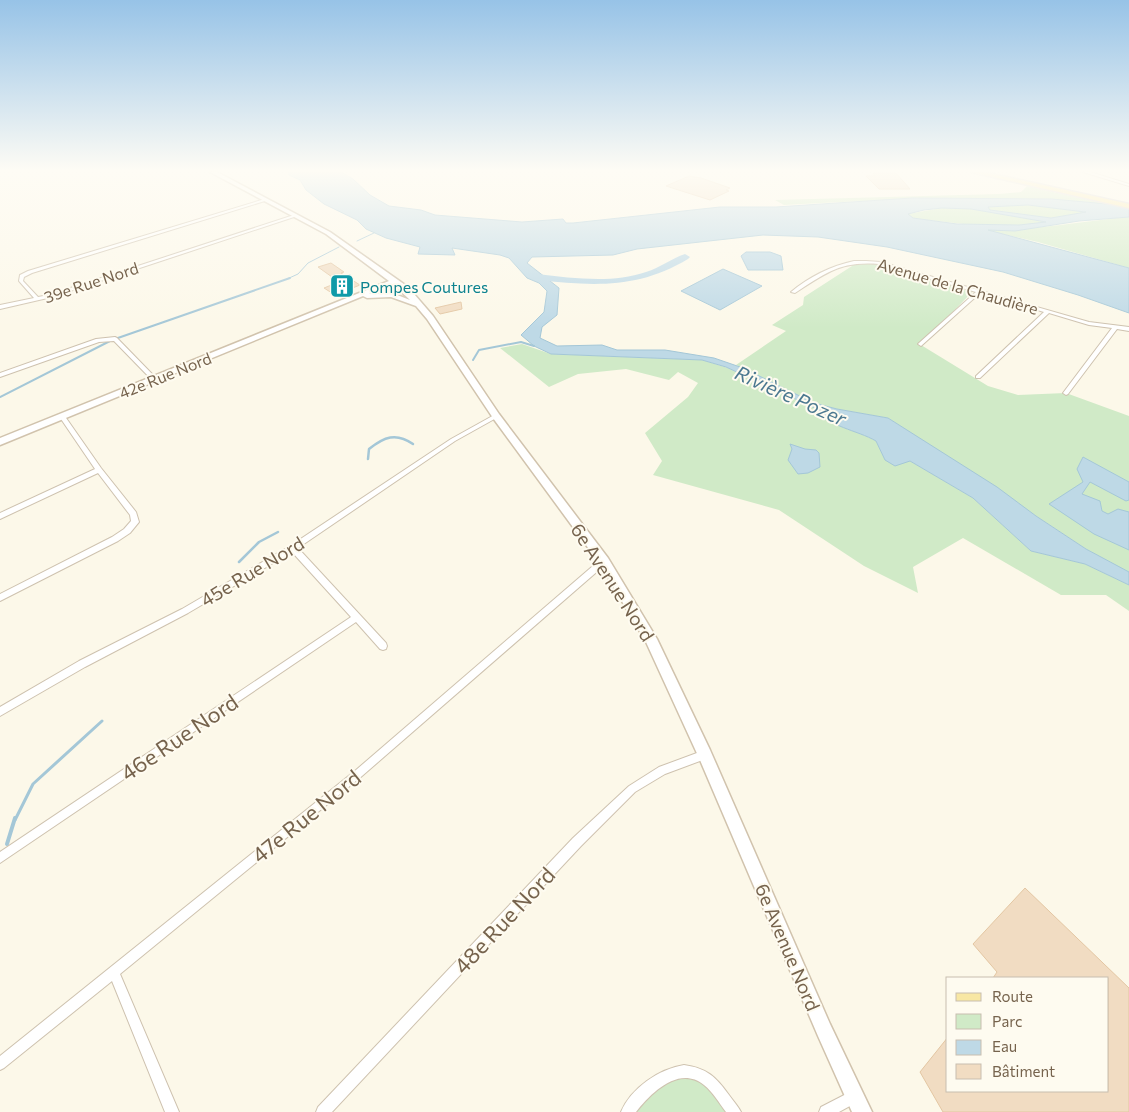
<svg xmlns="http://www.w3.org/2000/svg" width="1129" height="1112" viewBox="0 0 1129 1112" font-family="Commissioner,sans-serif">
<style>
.green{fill:#d0eac7}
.water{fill:#bed9e6;stroke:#a4c7d7;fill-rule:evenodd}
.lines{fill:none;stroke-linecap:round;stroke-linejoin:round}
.stream-far4{stroke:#a4c7d7;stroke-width:1}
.stream-far3{stroke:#a4c7d7;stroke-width:2}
.stream-far2{stroke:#a4c7d7;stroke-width:2.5}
.stream-far1{stroke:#a4c7d7;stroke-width:3}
.stream{stroke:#a4c7d7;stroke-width:4}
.river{fill:#bed9e6;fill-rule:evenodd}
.building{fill:#f1dcc2;stroke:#e3c6a2}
.street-casing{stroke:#cec2af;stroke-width:2}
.secondary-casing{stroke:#d1c3ad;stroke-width:3}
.primary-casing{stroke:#dbd6d1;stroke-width:3}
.street{fill:#fff;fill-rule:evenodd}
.secondary{fill:#fff;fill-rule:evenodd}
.primary{fill:#f8e7a4;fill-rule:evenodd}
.labels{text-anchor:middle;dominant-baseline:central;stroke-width:4;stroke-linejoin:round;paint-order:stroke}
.far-street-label{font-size:16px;fill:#76634d;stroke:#fefbf0}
.far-culture-label{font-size:16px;fill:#0d838f;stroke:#fefbf0;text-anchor:start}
.street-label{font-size:19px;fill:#76634d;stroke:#fefbf0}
.water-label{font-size:20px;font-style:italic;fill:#4b7890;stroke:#fefbf0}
.near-street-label{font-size:22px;fill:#76634d;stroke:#fefbf0}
</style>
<rect width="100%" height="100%" fill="#fcf8e9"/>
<g class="green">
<path d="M1027,186L1111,205C1003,194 893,199 784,205L775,200L999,194L1021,192Z"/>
<polygon points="1028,205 1087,212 1051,218 990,210 988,207"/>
<path d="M942,208L971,209L1048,222C1003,229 957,224 913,218L907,214Z"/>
<path d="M1129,217V268L1038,242L984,230C1033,231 1080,221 1129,217Z"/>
<polygon points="866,261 886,264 884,266 972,292 921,345 988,386 1018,395 1066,393 1129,416 1129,573 1086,549 888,418 837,409 814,403 736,365 786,331 772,325 803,305 804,297 852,266 849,262"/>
<path d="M522,344L551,354L702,360L728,368L815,408C828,427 857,430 876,441L885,460L910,461L973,498L1031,551L1085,564L1129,585V611L1106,595H1061L963,538L913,567L918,593L864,566L779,510L653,475L662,461L645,433L688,397L698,383L678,372L669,380L626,369L578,374L549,387L500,348Z"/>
<polygon points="690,1071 734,1112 628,1112 646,1090"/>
</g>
<g class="water">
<path d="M289,172H341L353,179L370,195L389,206L421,210L435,215L522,222L563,219L566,223H573L720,207H776L912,198L1052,199L1129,206V217L1079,221L1015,231L988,230L1129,268V313L1078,295L1003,272L887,247L818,237L763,235L637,249L613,255L532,257L527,263L559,288L557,315L542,327L540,338L557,346L602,345L617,350H665L714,358L743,368L814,403L837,409L888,418L997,487L1036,516L1086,549L1129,572V585L1085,564L1031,551L973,498L910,461L895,466L885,460L876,441C857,430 828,427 815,408L726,367L702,360L551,354L534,346L521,335L544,312L547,291L539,283L527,278L509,258L500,255L452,248L455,255L418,254L420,247L386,238L366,229L357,220L324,204L306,190L300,180L289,175ZM1028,205L1085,212H1086L1051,218L990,210L988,207ZM942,208L971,209L1046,222L1019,225L957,224L913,218L908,214L924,210Z"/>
<polygon points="746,252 770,252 781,256 783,270 748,270 741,256"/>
<polygon points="723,269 762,286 720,310 681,291"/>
<polygon points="790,444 805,449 816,450 819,453 820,467 808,473 798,474 788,460 792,449"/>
<polygon points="1083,457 1129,482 1129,500 1126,501 1090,482 1082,494 1100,501 1102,511 1108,514 1118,509 1129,512 1129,550 1094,534 1049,504 1083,482 1077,469"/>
</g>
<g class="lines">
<g class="stream-far4">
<polyline points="357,241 374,233"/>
<polyline points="287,279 298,274 308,263 339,247"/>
</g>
<g class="stream-far3">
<polyline points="115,339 290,278"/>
<polyline points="473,360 479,350 521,342 534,346"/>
<polyline points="0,397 110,341"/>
</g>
<g class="stream-far2">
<path d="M368,459L369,449C384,437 396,432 413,444"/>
<polyline points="239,562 259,542 278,532"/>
</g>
<polyline class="stream-far1" points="15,820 33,784 102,721"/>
<polyline class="stream" points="7,844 15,818"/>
<path class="river" d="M685,254L690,257L688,259C638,289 594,286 537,280L532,277L537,274C573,278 611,284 646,272C660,268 672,258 685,254Z"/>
</g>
<g class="building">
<polygon points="873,173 896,173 910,189 879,189 866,176 875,176"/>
<polygon points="689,176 701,178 730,188 726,190 729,191 710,200 666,186"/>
<polygon points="331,263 344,272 341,273 360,285 335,295 324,288 339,282 318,267"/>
<polygon points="461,302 462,309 440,314 435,308"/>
<polygon points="1025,888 1129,988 1129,1112 943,1112 920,1072 948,1037 948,1091 1108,1091 1108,978 993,978 997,972 973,944"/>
</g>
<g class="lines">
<defs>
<g id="street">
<polygon points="1083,172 1090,172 1129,184 1129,186"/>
<polygon points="265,199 268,200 32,273 24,277 23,281 38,297 49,295 294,215 297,216 52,297 0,309 0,305 34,298 19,281 20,275 28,271"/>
<path d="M854,261H866L881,262L1089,322L1129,327V331L1117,329L1068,394L1066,395L1063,393L1112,328L1089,325L1049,313L980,378H976V376L1044,312L980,293L921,346L918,344L919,343L976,292L879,264C840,261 826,273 795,293L791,292C809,277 831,266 854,261Z"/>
<polygon points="115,337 117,338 156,378 156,380 152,380 114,341 99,342 0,377 0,373 96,339"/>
<polygon points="62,414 64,415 101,468 136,512 139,522 130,533 118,541 0,601 0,594 112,537 124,529 131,521 130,515 98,473 0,519 0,513 95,469 59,416"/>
<polygon points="496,414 498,415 498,417 455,441 298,548 386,643 387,646 386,649 383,650 380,649 356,622 0,863 0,852 351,617 292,552 188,613 85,667 0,716 0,707 79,661 182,609 290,546 451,439"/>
<polygon points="604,558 607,559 608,561 607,563 362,776 120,974 179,1112 165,1112 112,981 4,1068 0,1070 0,1056 356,770 601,559"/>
<polygon points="705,750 708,752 710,755 708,758 665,774 635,792 581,846 332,1112 316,1112 318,1107 573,838 629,786 659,767"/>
<path d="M684,1065C707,1068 716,1077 729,1095C733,1101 738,1106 741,1112H726C719,1103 713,1092 704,1085C679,1065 651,1093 636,1112H621C631,1088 659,1069 684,1065Z"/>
<polygon points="854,1090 859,1091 860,1096 859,1101 839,1112 819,1112 821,1107"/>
</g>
<path id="secondary" d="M210,172H217L330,232L408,287L433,316L499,414L608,558L657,639L710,750L830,1024L872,1112H852L818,1036L700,760L646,642L600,564L493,418L427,319L416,306L391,297L367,298L363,296L0,445V438L389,281L326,234ZM393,284L410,300L392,293L369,294Z"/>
<polygon id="primary" points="971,172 984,172 1129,204 1129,208"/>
</defs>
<use href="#street" class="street-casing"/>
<use href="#secondary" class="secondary-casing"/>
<use href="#primary" class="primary-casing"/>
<use href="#street" class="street"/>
<use href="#secondary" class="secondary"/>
<use href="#primary" class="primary"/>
</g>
<linearGradient id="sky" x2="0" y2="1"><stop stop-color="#97c3e7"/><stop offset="0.52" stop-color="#fefcf5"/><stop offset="1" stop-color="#fefcf5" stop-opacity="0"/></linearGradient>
<rect width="1129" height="328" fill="url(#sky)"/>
<defs>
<symbol id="building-square" viewBox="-11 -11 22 22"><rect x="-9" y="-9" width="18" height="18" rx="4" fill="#0f9aa8" stroke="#fefbf0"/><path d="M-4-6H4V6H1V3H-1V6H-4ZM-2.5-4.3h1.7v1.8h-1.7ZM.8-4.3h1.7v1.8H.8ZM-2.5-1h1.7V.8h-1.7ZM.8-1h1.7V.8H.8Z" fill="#fff"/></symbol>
</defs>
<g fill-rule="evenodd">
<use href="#building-square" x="328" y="272" width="28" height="28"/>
</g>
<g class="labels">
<g class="far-street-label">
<text transform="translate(91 282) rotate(-18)">39e Rue Nord</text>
<text transform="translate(958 286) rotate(16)">Avenue de la Chaudière</text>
<text transform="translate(165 375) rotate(-22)">42e Rue Nord</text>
</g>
<g class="far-culture-label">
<text x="360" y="286">Pompes Coutures</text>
</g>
<g class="street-label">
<text transform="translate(252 571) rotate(-31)">45e Rue Nord</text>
<text transform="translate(613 582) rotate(57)">6e Avenue Nord</text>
<text transform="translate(788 947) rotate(67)">6e Avenue Nord</text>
</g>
<g class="water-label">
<text transform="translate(791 395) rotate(24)">Rivière Pozer</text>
</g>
<g class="near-street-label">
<text transform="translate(179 737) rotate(-34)">46e Rue Nord</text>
<text transform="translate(306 816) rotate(-39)">47e Rue Nord</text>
<text transform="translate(504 920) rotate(-47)">48e Rue Nord</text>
</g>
</g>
<rect x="946" y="977" width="162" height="115" fill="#fefbf0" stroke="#c8beaf"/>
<rect x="956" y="993" width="25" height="8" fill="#f8e7a4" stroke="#c8beaf"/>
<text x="992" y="1002" font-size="15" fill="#76634d">Route</text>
<rect x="956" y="1014" width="25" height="15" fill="#d0eac7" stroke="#c8beaf"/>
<text x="992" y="1027" font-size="15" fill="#76634d">Parc</text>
<rect x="956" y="1040" width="25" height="15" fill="#bed9e6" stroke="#c8beaf"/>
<text x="992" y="1052" font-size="15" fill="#76634d">Eau</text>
<rect x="956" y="1064" width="25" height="15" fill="#f1dcc2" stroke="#c8beaf"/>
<text x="992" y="1077" font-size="15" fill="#76634d">Bâtiment</text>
</svg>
